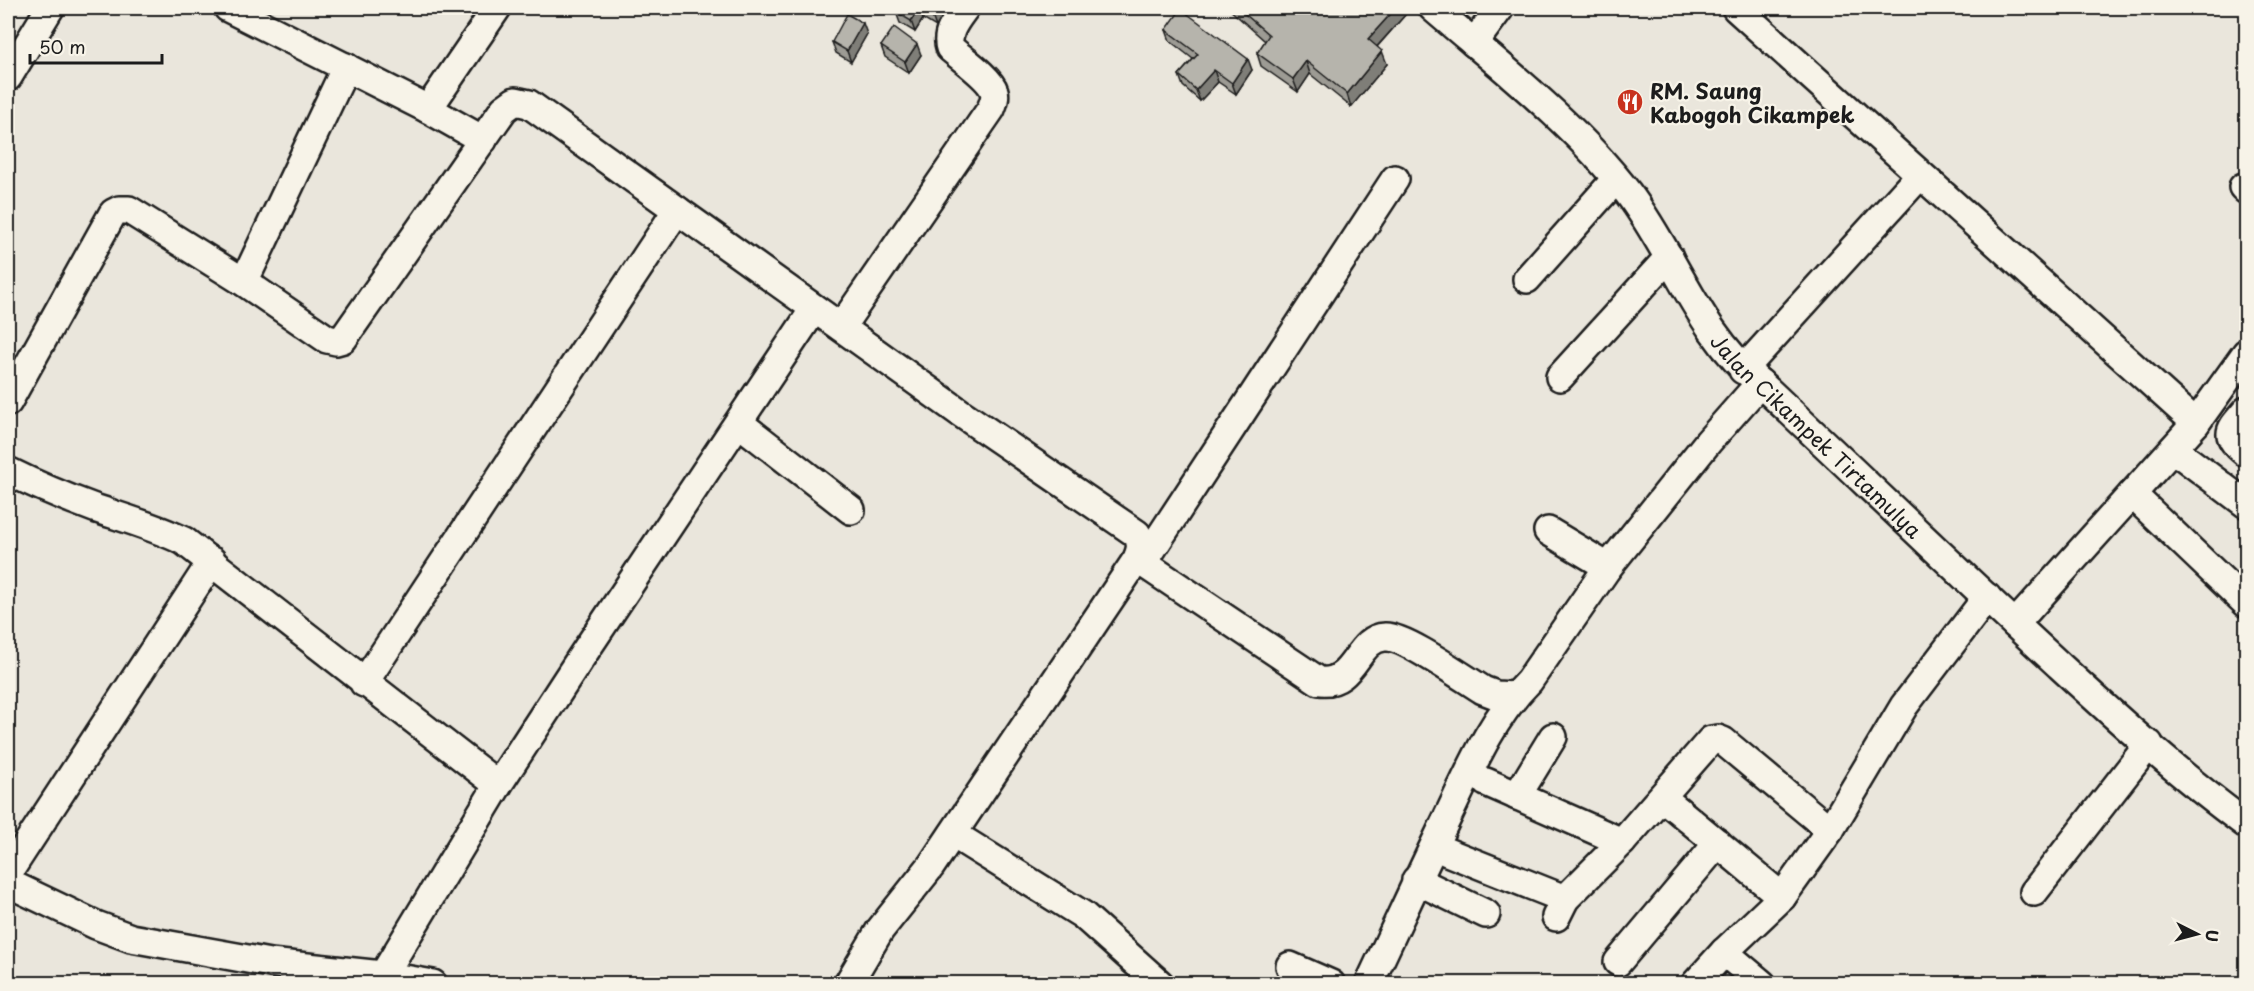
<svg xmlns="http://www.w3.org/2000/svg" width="2254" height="991" viewBox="0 0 2254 991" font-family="'Playpen Sans',sans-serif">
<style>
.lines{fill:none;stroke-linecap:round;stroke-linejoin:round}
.minor-casing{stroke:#1c1c1c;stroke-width:32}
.minor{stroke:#f7f3e8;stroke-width:27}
.wall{fill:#9d9b94;stroke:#1c1c1c;stroke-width:1.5}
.shaded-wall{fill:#7f7e78;stroke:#1c1c1c;stroke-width:1.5}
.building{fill:#b6b4ac;stroke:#1c1c1c;stroke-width:1.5}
.labels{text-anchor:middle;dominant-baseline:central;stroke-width:4.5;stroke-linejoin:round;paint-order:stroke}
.poi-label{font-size:21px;font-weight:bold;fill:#1c1c1c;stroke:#f7f3e8;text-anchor:start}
.street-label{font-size:21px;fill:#1c1c1c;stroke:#f7f3e8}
</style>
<rect width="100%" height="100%" fill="#eae6dc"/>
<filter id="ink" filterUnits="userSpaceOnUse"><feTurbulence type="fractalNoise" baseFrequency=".0167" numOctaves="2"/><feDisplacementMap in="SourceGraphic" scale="12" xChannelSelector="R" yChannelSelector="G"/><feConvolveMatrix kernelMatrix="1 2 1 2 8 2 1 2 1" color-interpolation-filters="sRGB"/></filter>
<g filter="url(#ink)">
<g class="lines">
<defs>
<g id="minor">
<polyline points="228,8 428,109 483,140"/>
<path id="s1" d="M1433,8C1499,65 1575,124 1628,193C1675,255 1699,334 1760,383C1860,477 1958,572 2059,665C2119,720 2180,776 2246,824"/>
<polyline points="1736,8 2196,423"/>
<polyline points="1474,43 1500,8"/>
<polyline points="8,77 50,8"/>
<polyline points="428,109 497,8"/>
<polyline points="2243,187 2246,190"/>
<polyline points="1527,279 1616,179"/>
<polyline points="244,282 346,67"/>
<path d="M841,327L991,109C993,104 996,97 994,91C990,78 961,58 950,48C945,33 957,19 965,8"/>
<polyline points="1743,370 1920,175"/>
<polyline points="1560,377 1669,257"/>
<path d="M8,402L113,213L119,210H129L244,282L327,339L336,341L343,339L504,109L515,101L529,104L962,414L1137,534C1142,544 1141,549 1137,559L931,866L880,930L848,984"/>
<path d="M2246,411C2229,431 2223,434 2246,453"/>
<polyline points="739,423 851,510"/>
<polyline points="2173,449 2246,504"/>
<path d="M8,471C36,485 67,498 97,509C127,519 155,527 184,541L498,785"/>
<polyline points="2132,494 2246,603"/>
<polyline points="1548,531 1608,567"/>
<path d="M1137,559L1319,681C1355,686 1356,638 1385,637C1403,635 1465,679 1483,690L1496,695L1514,696"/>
<polyline points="1143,563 1395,179"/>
<polyline points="2015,624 2196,423 2246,353"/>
<polyline points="364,683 677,210"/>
<polyline points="1486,782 1622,842"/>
<polyline points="1517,796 1553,737"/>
<polyline points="1662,797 1782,897"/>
<polyline points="953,834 1083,915 1160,984"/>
<polyline points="1447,852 1565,899"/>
<polyline points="8,873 212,561"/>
<polyline points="1416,880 1486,914"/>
<polyline points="8,883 96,925 131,938 270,963 382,975 433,984"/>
<polyline points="2034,892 2149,744"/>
<polyline points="1556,917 1565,899 1622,842 1711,740 1718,739 1723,741 1830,830"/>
<polyline points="1724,952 1782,897 1830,830 1904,706 1987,597"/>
<polyline points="1618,962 1718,843"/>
<polyline points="1290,966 1331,984"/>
<polyline points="378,984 498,785 584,653 814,309"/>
<path d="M1369,984C1396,927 1422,870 1449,814C1471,768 1492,718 1529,681L1608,567L1708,442L1760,383"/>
<polyline points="1695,984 1724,952 1762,984"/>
</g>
</defs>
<use href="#minor" class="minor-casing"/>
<use href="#minor" class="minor"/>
</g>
<g class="wall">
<polygon points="898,8 947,8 936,27 923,19 915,32 900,23 896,12"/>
<polygon points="1228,8 1403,8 1405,15 1377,47 1387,64 1351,107 1310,74 1298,92 1261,66 1257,53 1265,41"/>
<polygon points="1166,30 1252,70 1236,94 1218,82 1200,101 1183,86 1179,75 1193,59 1170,41"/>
<polygon points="867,34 851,62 836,53 832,42"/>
<polygon points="881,46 921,55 909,73 885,57"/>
</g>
<g class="shaded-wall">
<polygon points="919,8 923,19 915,32 911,21"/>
<polygon points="936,8 947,8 936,27 932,16"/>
<polygon points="1396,8 1403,8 1405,15 1372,52 1368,39"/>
<polygon points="863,23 867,34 851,62 847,51"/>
<polygon points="917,44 921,55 909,73 905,62"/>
<polygon points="1382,51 1387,64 1351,107 1347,94"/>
<polygon points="1248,59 1252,70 1236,94 1232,83"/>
<polygon points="1306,61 1310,74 1298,92 1293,79"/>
<polygon points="1214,70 1218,82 1200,101 1196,90"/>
</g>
<g class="building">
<polygon points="898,8 936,8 932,16 919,8 911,21 896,12"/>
<polygon points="1238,8 1396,8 1368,39 1382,51 1347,94 1306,61 1293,79 1257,53 1269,35"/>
<polygon points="1181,9 1248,59 1232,83 1214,70 1196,90 1179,75 1198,54 1166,30"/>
<polygon points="847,14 863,23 847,51 832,42"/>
<polygon points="894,27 917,44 905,62 881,46"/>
</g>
</g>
<defs>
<symbol id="restaurant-disc" viewBox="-11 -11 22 22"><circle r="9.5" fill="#c8321e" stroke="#f7f3e8"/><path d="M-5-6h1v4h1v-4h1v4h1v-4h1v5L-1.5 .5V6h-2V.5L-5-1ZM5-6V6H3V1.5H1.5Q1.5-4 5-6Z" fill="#fff"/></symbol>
</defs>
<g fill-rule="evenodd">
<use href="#restaurant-disc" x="1615" y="87" width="30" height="30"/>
</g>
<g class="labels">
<g class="poi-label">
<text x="1650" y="90">RM. Saung<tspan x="1650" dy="24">Kabogoh Cikampek</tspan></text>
</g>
<g class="street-label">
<text stroke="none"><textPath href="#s1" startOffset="579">Jalan Cikampek Tirtamulya</textPath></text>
</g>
</g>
<rect width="2254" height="991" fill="none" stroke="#f7f3e8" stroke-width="30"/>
<rect x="15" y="15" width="2224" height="961" fill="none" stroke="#1c1c1c" stroke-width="2" filter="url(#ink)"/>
<g transform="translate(2197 934) rotate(96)" stroke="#f7f3e8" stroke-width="4.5" paint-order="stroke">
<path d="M0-4.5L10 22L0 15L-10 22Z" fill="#1c1c1c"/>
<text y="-9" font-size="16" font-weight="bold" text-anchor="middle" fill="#1c1c1c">U</text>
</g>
<path d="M30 54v9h132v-9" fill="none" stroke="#1c1c1c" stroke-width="3"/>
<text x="39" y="54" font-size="18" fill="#1c1c1c" stroke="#f7f3e8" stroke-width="4.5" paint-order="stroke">50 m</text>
</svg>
